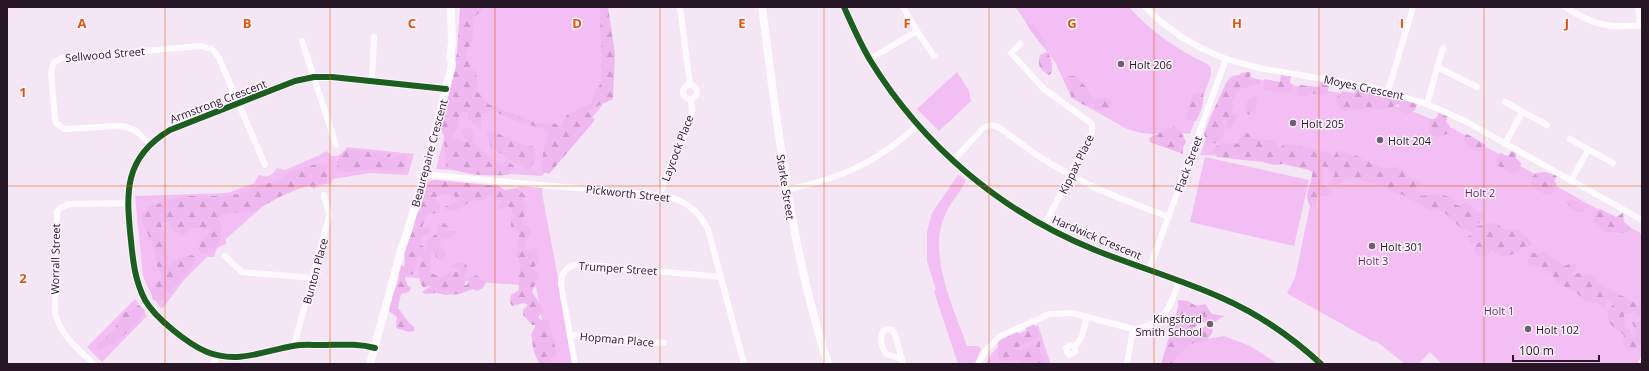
<svg xmlns="http://www.w3.org/2000/svg" width="1649" height="371" viewBox="0 0 1649 371" font-family="'Open Sans',sans-serif">
<style>
.green{fill:#f2bef3}
.forest{fill:url(#forest-firs)}
.lines{fill:none;stroke-linecap:round;stroke-linejoin:round}
.minor{stroke:#fefbfe;stroke-width:6}
.tertiary{stroke:#fefbfe;stroke-width:8}
.cycleway-casing{stroke:#fdf4fd;stroke-width:8}
.cycleway{stroke:#1b5e20;stroke-width:6}
.grid{fill:none;stroke:#de560d;stroke-width:1;stroke-opacity:0.55}
.poi-dot{fill:#6e5f6e;stroke:#fdf4fd;stroke-width:1.5}
.labels{text-anchor:middle;dominant-baseline:central;stroke-width:3;stroke-linejoin:round;paint-order:stroke}
.street-label{font-size:11px;fill:#261626;stroke:#fdf4fd}
.poi-label{font-size:11px;fill:#261626;stroke:#fdf4fd;text-anchor:start}
.park-label{font-size:11px;fill:#6c1c70;stroke:#fdf4fd}
.grid-label{font-size:13px;text-anchor:middle;font-weight:bold;fill:#de560d;stroke:#fdf4fd;stroke-width:3;stroke-linejoin:round;paint-order:stroke}
</style>
<defs>
<pattern id="forest-firs" width="22" height="20" patternUnits="userSpaceOnUse"><rect width="22" height="20" fill="#f0b8f1"/><path d="M5 1l3.5 6h-7zM16 11l3.5 6h-7z" fill="#ce9dce"/></pattern>
</defs>
<rect width="100%" height="100%" fill="#f5e6f5"/>
<g class="green">
<polygon points="464,7 604,7 612,82 601,107 542,176 436,169 463,64"/>
<path d="M1015,7H1129C1151,32 1178,50 1207,64L1211,68V75L1190,134L1176,132L1154,134L1141,133L1127,129L1072,98L1055,62L1031,31L1022,16Z"/>
<polygon points="957,72 969,91 971,101 939,131 917,109"/>
<path d="M1237,75C1286,86 1337,90 1385,103C1409,109 1432,119 1454,129L1642,234V355L1637,364H1442L1430,352L1418,364H1405L1376,341L1374,342L1288,294L1287,293L1295,278L1318,167L1262,157L1200,155L1227,81L1232,76Z"/>
<path d="M347,147L414,154L408,175L370,173L333,179L330,185C324,183 318,184 314,189L308,185L270,201L262,207L226,239V244L217,248L214,257H207L184,280L162,309C153,298 147,288 143,275L135,196L228,193L254,183L259,175C267,178 273,176 277,168L285,170L320,155L326,151L332,156H338L346,150Z"/>
<polygon points="1205,157 1309,180 1294,246 1190,222"/>
<path d="M958,175L966,180C960,193 949,204 944,217C928,255 954,309 967,346H978L981,348L975,364H958L934,291L936,290L927,261V232L932,213Z"/>
<polygon points="435,184 520,191 518,185 542,187 542,193 574,364 550,364 536,286 403,277"/>
<polygon points="135,299 147,316 102,362 87,347"/>
<path d="M1038,325L1050,362L1053,364H986C994,342 1019,334 1038,325Z"/>
<polygon points="1224,336 1250,346 1278,364 1165,364 1174,337 1206,339"/>
</g>
<g class="forest">
<path d="M460,7H483L481,11L473,18V37L466,55L470,66L476,73L477,91L488,104L540,124L553,123L561,126L567,115L591,103L594,93L602,82L600,7H608L615,54L613,99L587,111L595,120L549,174L542,171L543,153L548,133L541,128L516,121L491,110L481,115V129L468,119V111L459,115V126L452,135L453,139L458,138L468,143L461,132L462,129L470,128L474,132L473,142L483,152L503,165L506,160L514,166L508,175C487,176 465,176 446,166L444,136L441,129L457,53Z"/>
<polygon points="1031,24 1034,25 1046,42 1042,45 1027,25"/>
<path d="M1047,52C1051,57 1054,67 1051,74L1048,75C1040,69 1037,65 1040,55Z"/>
<path d="M1248,72L1251,73L1250,77L1259,80V83L1241,89L1235,94V98L1231,102L1234,105L1231,113L1238,116L1231,129L1227,128V118L1220,121L1226,126C1223,137 1220,145 1207,144L1204,134L1210,118L1226,83L1242,73Z"/>
<polygon points="1281,73 1291,75 1290,83 1294,85 1289,92 1278,93 1264,89 1263,84 1265,79 1280,82"/>
<path d="M1069,76H1076C1081,83 1091,89 1091,99L1106,98L1111,101V107L1102,110L1095,109L1094,104L1086,106L1072,98L1063,79Z"/>
<polygon points="1321,81 1330,82 1327,94 1319,95 1312,93 1308,96 1300,97 1297,94 1296,89 1300,85 1319,87"/>
<polygon points="1357,87 1381,92 1379,96 1383,98 1388,94 1417,104 1415,110 1407,114 1400,110 1399,104 1387,109 1361,109 1347,111 1340,109 1336,98 1343,91 1355,93"/>
<path d="M1200,92L1203,93C1205,103 1200,113 1196,121H1190L1185,118L1193,94Z"/>
<path d="M1256,96L1258,99L1255,111L1249,115C1241,107 1246,99 1256,96Z"/>
<polygon points="1439,112 1448,115 1446,122 1450,126 1449,133 1437,138 1429,133 1430,120 1436,118"/>
<polygon points="1174,126 1179,128 1186,142 1183,147 1183,154 1150,142 1149,138"/>
<polygon points="488,129 521,144 534,147 535,159 528,170 492,148 486,135"/>
<path d="M1245,132L1249,134L1250,137L1256,139L1276,141L1279,149L1285,143L1327,152L1331,151L1333,158L1338,150L1355,155L1383,168L1396,167L1404,170L1408,177L1422,181V185L1415,188L1423,196C1433,193 1445,194 1454,199L1455,204L1459,206L1464,203L1473,206L1475,211L1484,213L1486,219L1477,224L1475,227L1492,222L1507,230L1519,229C1522,236 1529,237 1532,243L1531,246L1522,247L1520,252L1503,257L1490,249L1489,253L1483,258L1474,252V248L1478,243L1489,238L1470,244L1468,236L1474,234V233L1462,229L1446,214L1438,209L1431,211L1403,195L1392,192L1383,186L1354,178L1347,179L1337,185H1332L1330,183L1335,174L1330,172L1328,168L1323,166L1321,186L1327,187L1331,191L1330,195L1322,196L1318,194L1315,207H1311C1301,194 1313,185 1312,172L1309,170L1283,164L1273,165L1263,162L1217,157L1213,149L1221,143L1227,144L1231,142L1238,144V140Z"/>
<path d="M1467,134L1486,145L1481,152C1471,150 1468,147 1463,138Z"/>
<path d="M346,149L391,154L389,161L397,156L405,155L407,161L403,171L377,170L337,172C336,162 339,156 346,149Z"/>
<path d="M1511,151L1516,153V158L1521,163L1518,173C1508,172 1503,170 1495,163L1500,153L1508,156Z"/>
<path d="M317,164L328,165L326,184L296,188L252,212L230,213L219,217C223,231 222,235 216,249L203,254L198,250L201,240L210,233L211,228L204,230L196,227L188,231L183,237L174,231L170,223H161L169,265L180,258L192,255L196,258C193,272 169,291 160,301L153,300L150,290L162,276L157,266L156,254L141,217L147,207L182,196H223L239,194L247,189L277,181L293,170Z"/>
<polygon points="1545,172 1557,176 1554,181 1557,184 1553,189 1553,193 1546,196 1531,185 1531,178 1536,173"/>
<path d="M436,180L499,186L504,190L518,188L526,197L519,203V204L523,202C529,211 523,215 522,224L528,226L530,229L531,235L525,240V245L528,250L536,247L539,259L537,265L532,268L539,274L532,292L544,310L538,317L541,320H548C552,331 553,342 557,353L553,358L552,363L555,364H539C539,359 535,357 534,351C532,346 533,341 531,335L536,325H532L523,315V310L528,305L524,303L512,306L510,302L511,295L519,290L518,276L521,265L516,254L519,235L517,230L511,227L512,209L508,206L500,210L497,208L500,202L503,201L501,199L495,200L488,194L485,199L469,202L458,210H444L445,207L457,201L455,196L449,193L432,198L440,206L439,213L427,214L422,227H429L431,230L428,235L423,236L420,245L423,246L426,252L427,248L425,243L427,240L438,233L436,227L440,223H444L449,228L447,231H456L451,239H442L438,246L442,247L447,255L441,260L437,259L434,251H431L430,273L442,277L453,271L457,272L461,267L452,268L451,265L456,262L465,263L468,268L463,276L466,280L464,285H467L470,278L476,275L486,282L483,288L477,291L473,289L459,294L445,295L437,293L425,294L422,292L431,286L423,287C417,279 418,266 423,258L422,256L417,258L413,274L406,275L405,278L407,285L411,288L409,292L401,294L398,308C404,315 407,322 414,327V331L409,332L396,328L397,317L389,311C387,298 399,287 399,274L397,272L399,265L404,267L405,260L404,253L412,232L416,216L421,207L428,181Z"/>
<polygon points="1570,198 1585,206 1584,211 1579,212 1571,209 1567,202"/>
<polygon points="1600,209 1616,217 1623,213 1624,222 1630,227 1629,233 1604,232 1594,222 1595,213"/>
<path d="M1544,251L1565,266L1569,264H1576L1575,271L1567,278L1569,279C1577,270 1585,273 1596,277L1597,282L1642,307V317L1638,316L1635,312H1632L1630,314L1624,313L1625,324L1624,329L1629,328L1632,336L1635,340L1637,332L1632,323L1634,320L1642,322V343L1633,350L1625,347L1623,339L1624,335C1617,328 1605,325 1608,311C1609,308 1612,307 1614,303L1607,298L1604,302L1606,308H1603L1599,303L1585,301L1577,293L1562,285L1556,281L1553,276L1554,273H1548L1541,267L1530,266C1527,261 1526,258 1529,252L1538,254Z"/>
<path d="M1179,300L1188,301L1196,306L1205,304L1212,314L1224,316L1210,325L1197,319V326L1192,328L1199,331L1205,326L1211,327L1213,331C1207,346 1195,339 1186,347C1182,350 1178,356 1175,360V363L1178,364H1161L1178,307V301Z"/>
<path d="M139,305L145,310C137,325 115,347 97,350V344L114,330L123,313L130,311Z"/>
<path d="M1034,324L1039,335L1014,349L1021,351L1040,340V353L1044,357L1046,364H1026L1019,360L1004,361L998,359C997,352 999,348 997,342L1015,330L1022,336L1026,335V325Z"/>
</g>
<g class="lines">
<g class="minor">
<polyline points="680,7 690,85"/>
<path d="M844,7C852,25 860,43 870,60C923,146 1001,212 1095,250C1137,267 1180,279 1222,298C1258,314 1292,337 1321,364"/>
<polyline points="903,7 917,31 934,56"/>
<polyline points="1145,7 1160,21 1183,38 1203,49 1226,59 1259,68 1371,87 1427,104 1467,122 1642,220"/>
<path d="M1565,7C1592,25 1611,29 1642,25"/>
<polyline points="1638,7 1640,26"/>
<polyline points="302,41 336,145"/>
<polyline points="1020,44 1011,53 1044,89 1092,124 1092,133 1044,226"/>
<polyline points="870,59 917,31"/>
<polyline points="1437,67 1477,87"/>
<polyline points="372,81 374,37"/>
<circle cx="690" cy="92" r="7"/>
<polyline points="1388,91 1413,7"/>
<polyline points="1505,102 1547,125"/>
<polyline points="1427,104 1443,48"/>
<polyline points="1570,139 1613,163"/>
<polyline points="1505,144 1522,112"/>
<polyline points="150,145 136,131 127,127 118,126 64,129 56,123 55,118 51,72 54,62 63,58 200,46 212,49 219,58 265,165"/>
<path d="M953,161L983,128C994,121 1003,130 1012,137C1063,177 1109,195 1169,217"/>
<path d="M419,174L666,196C686,201 699,211 708,229L744,364"/>
<polyline points="1571,181 1588,150"/>
<path d="M786,190C841,178 875,164 918,125"/>
<polyline points="659,196 689,123 692,111 691,99"/>
<polyline points="225,256 242,272 313,278"/>
<polyline points="1149,270 1226,59"/>
<polyline points="570,335 664,343"/>
<polyline points="294,345 328,221 329,213 324,195"/>
<polyline points="1075,347 1070,345 1066,348 1068,354 1070,355 1075,352 1075,347 1082,336 1087,317"/>
<path d="M375,348C357,343 339,345 320,345C312,345 302,344 293,346C264,351 237,364 207,352C188,344 155,318 145,300C135,281 133,261 131,241C126,193 123,158 170,130L295,81L314,77H332L446,89"/>
<path d="M902,359L886,354C882,346 877,335 886,329L892,330L895,334L903,364"/>
<path d="M94,364C77,348 62,337 55,313L57,212L60,208L69,204L127,203"/>
<polyline points="213,364 218,355"/>
<path d="M575,364L561,284C561,272 567,266 579,264L721,277"/>
<path d="M978,364L986,350L999,337L1049,314L1072,313L1133,329C1165,326 1170,307 1179,281"/>
<polyline points="1127,364 1133,329"/>
</g>
<g class="tertiary">
<path d="M762,7C778,129 790,246 828,364"/>
<polyline points="370,364 402,247 407,233 422,183 452,65 450,57 452,43 451,7"/>
</g>
<defs>
<g id="cycleway">
<path d="M844,7C852,25 860,43 870,60C923,146 1001,212 1095,250C1137,267 1180,279 1222,298C1258,314 1292,337 1321,364"/>
<path d="M375,348C357,343 339,345 320,345C312,345 302,344 293,346C264,351 237,364 207,352C188,344 155,318 145,300C135,281 133,261 131,241C126,193 123,158 170,130L295,81L314,77H332L446,89"/>
</g>
</defs>
<use href="#cycleway" class="cycleway-casing"/>
<use href="#cycleway" class="cycleway"/>
</g>
<path class="grid" d="M165,7V364M330,7V364M495,7V364M660,7V364M824,7V364M989,7V364M1154,7V364M1319,7V364M1484,7V364M7,186H1642"/>
<g class="poi-dot">
<circle cx="1121" cy="64" r="4"/>
<circle cx="1293" cy="123" r="4"/>
<circle cx="1380" cy="140" r="4"/>
<circle cx="1372" cy="246" r="4"/>
<circle cx="1210" cy="324" r="4"/>
<circle cx="1528" cy="329" r="4"/>
</g>
<g class="labels">
<g class="street-label">
<text transform="translate(105 54) rotate(-5)">Sellwood Street</text>
<text transform="translate(1364 87) rotate(12)">Moyes Crescent</text>
<text transform="translate(218 101) rotate(-21)">Armstrong Crescent</text>
<text transform="translate(677 148) rotate(-69)">Laycock Place</text>
<text transform="translate(429 153) rotate(-75)">Beaurepaire Crescent</text>
<text transform="translate(1076 164) rotate(-64)">Kippax Place</text>
<text transform="translate(1188 164) rotate(-70)">Flack Street</text>
<text transform="translate(786 187) rotate(81)">Starke Street</text>
<text transform="translate(628 193) rotate(6)">Pickworth Street</text>
<text transform="translate(1097 237) rotate(23)">Hardwick Crescent</text>
<text transform="translate(55 259) rotate(-89)">Worrall Street</text>
<text transform="translate(618 268) rotate(4)">Trumper Street</text>
<text transform="translate(315 271) rotate(-75)">Bunton Place</text>
<text transform="translate(617 339) rotate(5)">Hopman Place</text>
</g>
<g class="poi-label">
<text x="1129" y="64">Holt 206</text>
<text x="1301" y="123">Holt 205</text>
<text x="1388" y="140">Holt 204</text>
<text x="1380" y="246">Holt 301</text>
<text x="1202" y="318" text-anchor="end">Kingsford<tspan x="1202" dy="13">Smith School</tspan></text>
<text x="1536" y="329">Holt 102</text>
</g>
<g class="park-label">
<text x="1480" y="192">Holt 2</text>
<text x="1373" y="260">Holt 3</text>
<text x="1499" y="310">Holt 1</text>
</g>
</g>
<g class="grid-label">
<text x="82" y="28">A</text>
<text x="247" y="28">B</text>
<text x="412" y="28">C</text>
<text x="577" y="28">D</text>
<text x="742" y="28">E</text>
<text x="907" y="28">F</text>
<text x="1072" y="28">G</text>
<text x="1237" y="28">H</text>
<text x="1402" y="28">I</text>
<text x="1567" y="28">J</text>
<text x="23" y="97">1</text>
<text x="23" y="283">2</text>
</g>
<rect width="1649" height="371" fill="none" stroke="#261626" stroke-width="16"/>
<path d="M1513 355v6h86v-6" fill="none" stroke="#261626" stroke-width="2"/>
<text x="1519" y="355" font-size="12" fill="#261626" stroke="#fdf4fd" stroke-width="3" paint-order="stroke">100 m</text>
</svg>
